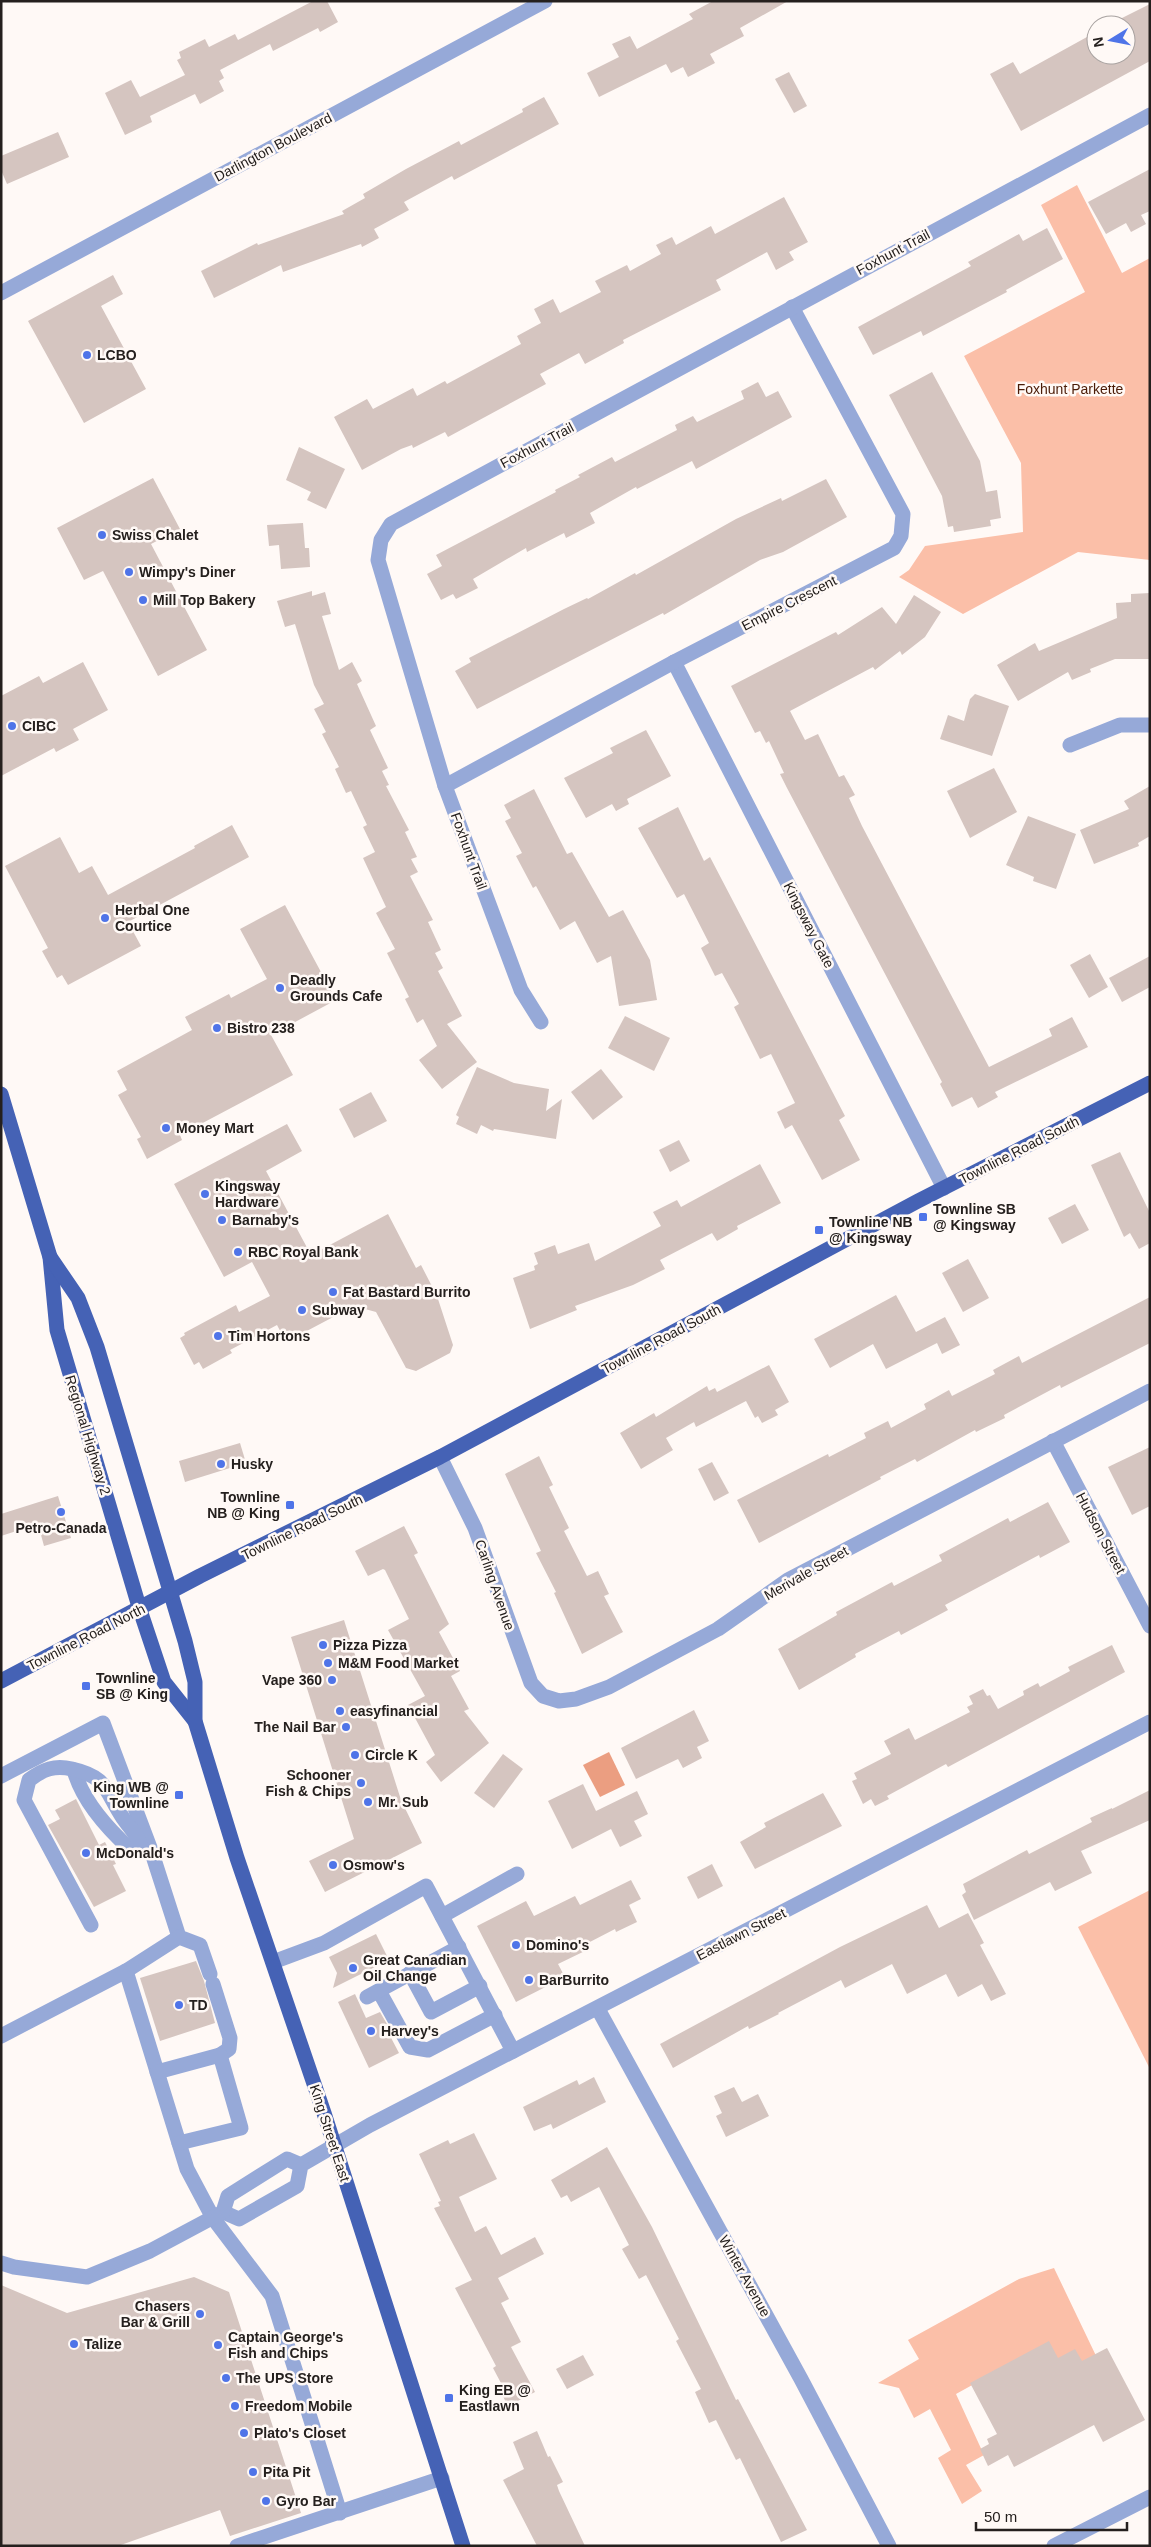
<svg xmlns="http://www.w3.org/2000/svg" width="1151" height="2547" viewBox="0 0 1151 2547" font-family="Arial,sans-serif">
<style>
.green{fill:#fbbfa8}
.water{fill:#eb9e81}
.building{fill:#d5c5c0}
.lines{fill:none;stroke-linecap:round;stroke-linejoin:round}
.minor{stroke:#96a9d8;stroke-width:15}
.major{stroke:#4562b5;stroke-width:15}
.poi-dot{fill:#4f74e8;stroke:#fff9f6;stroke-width:2}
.labels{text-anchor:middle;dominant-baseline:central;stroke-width:5;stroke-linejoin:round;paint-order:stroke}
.street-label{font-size:14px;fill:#25201e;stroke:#fff9f6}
.poi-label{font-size:14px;font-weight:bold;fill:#25201e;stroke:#fff9f6;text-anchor:start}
.park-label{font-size:14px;fill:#4b1c07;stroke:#fff9f6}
</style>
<rect width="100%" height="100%" fill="#fff9f6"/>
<g class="green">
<polygon points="1077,185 1122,273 1150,258 1150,560 1078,552 963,614 899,577 909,570 925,546 1023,532 1021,463 964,356 1085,292 1041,205"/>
<polygon points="1150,1890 1150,2069 1078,1927"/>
<polygon points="1054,2268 1099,2362 1054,2361 1045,2345 956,2394 984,2455 966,2465 982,2491 962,2504 938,2458 951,2450 930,2409 914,2418 899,2388 878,2383 919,2359 908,2340 1019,2279"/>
</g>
<polygon class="water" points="609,1752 625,1785 600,1797 583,1765"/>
<g class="building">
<polygon points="313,1 327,1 338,22 320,32 318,28 273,51 270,44 220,70 224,78 219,81 224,91 200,104 195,94 150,116 152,122 125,135 105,93 131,80 140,97 185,75 177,60 181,58 179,52 205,39 209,47 235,34 238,40"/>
<polygon points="713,1 788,1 740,28 744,36 710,54 715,63 688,77 683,67 671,73 666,64 599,97 587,73 619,57 612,44 630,36 637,49 693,19 689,14"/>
<polygon points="1150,4 1150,61 1021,131 990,74 1013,62 1020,74 1096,32 1096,55 1126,55 1126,25 1108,25"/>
<polygon points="789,72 807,106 794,113 775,79"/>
<polygon points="544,97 559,124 454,180 452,176 404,202 409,210 374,229 379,238 362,247 361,244 283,272 281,265 214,298 201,271 257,243 258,245 344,214 342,211 365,198 363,194 406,169 459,141 461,145 523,112 522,109"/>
<polygon points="58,132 69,157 7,184 1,170 1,156"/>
<polygon points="1150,169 1150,211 1141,215 1146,224 1131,232 1126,223 1106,234 1088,202"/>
<polygon points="784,197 808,242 789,252 794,260 776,270 767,252 716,280 721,290 623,340 624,343 585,364 579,353 540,374 546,384 448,437 445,432 413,448 412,445 401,449 362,470 334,417 367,399 373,409 413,388 417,396 445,381 447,384 521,344 517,336 541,323 534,309 553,299 560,313 601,292 595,281 627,265 630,271 661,254 656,245 672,237 676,245 711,226 715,234"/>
<polygon points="1047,228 1063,259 1006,290 1007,292 923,336 921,331 873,355 858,327 971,266 968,262 1019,234 1023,241"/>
<polygon points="113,275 123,294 101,306 146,389 84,423 28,321"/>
<polygon points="932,372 980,461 986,492 997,490 1001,518 990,520 991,526 954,532 953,526 948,527 942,496 889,395"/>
<polygon points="758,382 766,397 778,391 792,417 696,469 692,461 637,489 636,487 590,513 595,523 566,538 564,533 527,552 526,548 473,579 478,588 456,599 453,594 441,600 427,574 442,566 436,555 556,492 555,490 580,477 578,475 612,457 615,462 677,430 675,425 693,416 697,422 744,399 741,391"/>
<polygon points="299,447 345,469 326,509 307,500 311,492 286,480"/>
<polygon points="153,478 180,529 151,544 207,650 158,676 103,571 84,580 57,528"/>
<polygon points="826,479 847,517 783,552 760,560 664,615 663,613 477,709 455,671 471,662 469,658 564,609 587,598 588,599 635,573 636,575 736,519 781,498 782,501"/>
<polygon points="303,523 305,548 309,548 310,567 281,569 279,545 269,546 267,525"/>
<polygon points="312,591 312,596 325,592 331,614 322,616 339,670 352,662 362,681 357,684 376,726 370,730 388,768 382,771 389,785 386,786 409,830 405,832 417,857 411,859 418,872 410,876 433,920 428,922 441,950 435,953 443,968 438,971 462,1016 447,1024 477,1062 442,1089 419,1060 437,1046 423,1019 417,1023 405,999 409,997 387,953 395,949 376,913 386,907 363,858 375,852 363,827 367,825 351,791 346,793 335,769 339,767 322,734 326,732 314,709 324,704 314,685 295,624 285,627 277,601"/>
<polygon points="1150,593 1150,659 1115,659 1090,669 1091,672 1072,680 1068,672 1018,701 997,665 1035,643 1039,651 1117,618 1116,603 1131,602 1131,594"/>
<polygon points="914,595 941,612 925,637 902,655 900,651 875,670 873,667 790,711 805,740 818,734 839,777 844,775 855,795 849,798 862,826 989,1067 1052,1036 1049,1029 1072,1017 1088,1047 995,1092 998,1097 978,1108 972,1097 952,1107 940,1084 942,1082 787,788 780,774 784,773 769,741 766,743 760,731 755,733 731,686 836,632 838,635 882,607 896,624"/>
<polygon points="83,662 108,710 73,729 79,740 56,752 54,748 1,776 1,696 39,676 43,683"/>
<polygon points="975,694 1009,706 992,756 940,739 948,715 964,721 970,699"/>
<polygon points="646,730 671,776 627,799 629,804 616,811 612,804 586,818 564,778 613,753 610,748"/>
<polygon points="994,768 1017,812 970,838 947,791"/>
<polygon points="1150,786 1150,836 1138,843 1139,846 1094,864 1080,830 1129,809 1124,801"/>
<polygon points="534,789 567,854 572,852 609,917 623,910 650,960 657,1000 619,1006 611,956 597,963 575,921 560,930 536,886 533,888 516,856 522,853 505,821 511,818 504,805"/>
<polygon points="678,807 704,861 710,857 845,1116 839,1120 860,1160 822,1180 792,1125 785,1129 777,1112 795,1103 771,1054 760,1059 734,1007 739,1004 722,973 715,976 701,948 709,943 684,894 677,898 638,828"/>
<polygon points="1028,816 1076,834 1056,889 1033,881 1034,877 1006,865"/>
<polygon points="232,825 249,857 128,922 141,946 68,985 62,975 57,978 42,951 48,948 5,866 60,837 79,873 92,866 108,895 195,848 194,846"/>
<polygon points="285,905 336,1000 271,1035 293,1075 180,1135 182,1140 147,1159 137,1139 141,1137 118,1095 127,1090 117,1071 192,1030 185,1017 229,994 231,998 267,979 240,929"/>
<polygon points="1090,954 1108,987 1089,998 1070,965"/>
<polygon points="1150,956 1150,987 1122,1002 1109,978"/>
<polygon points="625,1016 670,1038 654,1071 608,1048"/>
<polygon points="477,1067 514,1083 549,1089 546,1111 562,1099 556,1139 494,1129 493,1131 481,1125 477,1134 456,1124 459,1117 456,1115"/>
<polygon points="601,1069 623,1097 593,1120 571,1092"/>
<polygon points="371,1092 387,1121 354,1138 339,1109"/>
<polygon points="287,1124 302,1151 266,1171 311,1255 388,1214 416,1268 421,1265 437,1296 453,1345 450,1353 416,1371 406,1368 376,1312 354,1306 286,1342 277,1325 230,1350 232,1353 203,1369 199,1362 194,1365 180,1338 185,1335 184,1333 236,1305 239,1312 270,1296 252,1262 224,1277 174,1184"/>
<polygon points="679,1140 690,1161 670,1172 659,1150"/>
<polygon points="1120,1152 1150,1213 1150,1243 1139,1249 1130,1233 1124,1237 1091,1165"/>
<polygon points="760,1164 781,1203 737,1226 738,1229 717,1241 712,1233 660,1260 665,1269 633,1285 575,1306 577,1310 530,1329 513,1278 535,1270 534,1266 538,1264 534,1253 555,1245 558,1254 589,1243 595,1261 661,1226 653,1212 677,1200 681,1207"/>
<polygon points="1075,1204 1089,1230 1062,1244 1048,1218"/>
<polygon points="968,1259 989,1298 963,1312 942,1273"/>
<polygon points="896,1295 916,1332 945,1317 960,1345 942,1354 937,1343 886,1369 873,1344 830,1368 814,1339"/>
<polygon points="1150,1297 1150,1343 1061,1388 1060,1385 1004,1415 1005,1418 976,1432 975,1430 917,1462 915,1459 880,1477 881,1479 759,1543 737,1500 828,1454 829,1457 866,1438 864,1433 888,1421 891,1428 926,1409 924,1404 949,1390 952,1396 995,1374 993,1370 1019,1356 1022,1363"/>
<polygon points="769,1365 789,1402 775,1410 778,1415 762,1423 758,1416 755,1418 746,1401 696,1427 694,1422 666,1438 673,1450 641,1469 620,1433 654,1413 656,1417 707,1386 709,1391 715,1388 717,1392"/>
<polygon points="240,1443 246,1463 185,1482 179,1461"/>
<polygon points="1150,1447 1150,1506 1132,1515 1108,1467"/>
<polygon points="539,1456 553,1485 549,1487 569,1528 564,1531 587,1576 598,1571 609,1594 604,1596 623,1632 582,1654 554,1593 556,1592 536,1553 541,1551 505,1474"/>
<polygon points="712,1462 729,1493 714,1501 698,1469"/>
<polygon points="58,1496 71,1538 44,1546 38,1524 1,1536 1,1514"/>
<polygon points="1048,1502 1070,1542 1040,1558 1039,1555 945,1605 948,1610 901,1635 899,1631 855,1654 856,1657 799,1690 778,1649 837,1615 836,1612 892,1582 894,1586 942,1561 939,1555 1008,1518 1010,1522"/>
<polygon points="404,1526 418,1553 414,1555 449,1624 439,1632 460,1671 451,1676 469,1709 464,1711 489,1743 441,1782 426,1762 435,1755 408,1705 425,1696 388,1630 409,1619 385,1570 383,1569 368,1576 355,1551"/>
<polygon points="344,1620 401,1800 422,1843 325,1892 309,1861 354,1839 291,1637"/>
<polygon points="1112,1645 1125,1672 948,1767 946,1764 887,1796 889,1799 875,1806 871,1799 863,1804 852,1781 857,1779 854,1773 891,1754 884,1741 909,1728 915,1740 970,1712 967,1707 973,1704 969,1696 983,1689 987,1696 990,1695 998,1709 1024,1695 1023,1691 1038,1683 1040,1687 1070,1671 1068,1667"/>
<polygon points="694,1710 709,1741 697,1747 702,1758 683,1768 678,1759 636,1779 621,1748"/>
<polygon points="503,1754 523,1769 494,1808 474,1793"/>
<polygon points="583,1784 596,1811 637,1791 648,1814 634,1821 642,1836 620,1847 611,1829 572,1849 548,1801"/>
<polygon points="1150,1790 1150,1820 1081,1851 1092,1873 1055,1891 1050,1882 974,1920 962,1895 966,1892 963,1884 1027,1850 1029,1854 1092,1822 1090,1818 1112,1808 1112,1809"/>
<polygon points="823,1793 842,1826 755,1869 740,1842 766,1827 764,1823"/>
<polygon points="76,1799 99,1845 105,1842 116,1864 113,1865 126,1891 94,1907 48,1825 60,1819 55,1810"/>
<polygon points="712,1864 723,1886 698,1899 687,1877"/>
<polygon points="631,1880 641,1899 629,1905 637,1922 616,1932 615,1929 586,1944 589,1949 558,1964 565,1977 516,2002 477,1926 526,1901 534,1916 575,1896 580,1905"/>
<polygon points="927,1905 939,1928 968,1913 984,1943 980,1945 1006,1994 991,2001 982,1984 958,1997 946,1974 907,1994 892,1964 845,1988 841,1980 778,2013 779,2014 749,2029 748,2026 673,2068 660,2044 840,1947"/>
<polygon points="376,1934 389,1960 333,1988 337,1973 329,1957"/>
<polygon points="196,1961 204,1981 215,2023 160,2041 140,1978"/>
<polygon points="355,1994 366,2018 380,2012 391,2031 388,2032 399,2053 369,2068 338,2002"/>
<polygon points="594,2077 606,2102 553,2129 551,2124 534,2131 523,2107 577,2080 579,2085"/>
<polygon points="734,2087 742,2102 758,2094 769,2116 726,2137 716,2116 722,2113 714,2096"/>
<polygon points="474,2133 497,2179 459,2197 475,2232 486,2226 501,2255 535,2237 544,2254 498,2278 509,2299 501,2303 521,2342 511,2347 535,2392 508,2406 498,2387 502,2385 493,2368 496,2366 455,2288 472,2280 434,2208 440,2206 438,2202 441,2201 419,2154 448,2140 450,2144"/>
<polygon points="607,2147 652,2227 736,2400 738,2399 807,2530 781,2542 740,2458 736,2460 716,2420 709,2423 695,2392 701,2389 676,2341 679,2339 646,2275 639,2279 622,2249 629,2245 599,2187 571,2202 567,2195 561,2198 551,2180"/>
<polygon points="194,2277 229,2292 301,2513 230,2536 220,2510 118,2546 1,2546 1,2285 67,2313"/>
<polygon points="1049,2341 1058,2358 1075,2349 1082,2361 1107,2348 1145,2420 1103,2442 1094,2425 1014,2467 1008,2455 988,2466 980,2449 989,2444 987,2439 997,2434 970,2383"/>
<polygon points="583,2355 594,2375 567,2389 556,2369"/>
<polygon points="537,2431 548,2457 550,2456 563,2482 557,2485 559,2491 585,2546 537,2546 503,2480 524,2469 513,2442"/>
</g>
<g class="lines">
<g class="minor">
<polyline points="1,293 545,1"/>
<polyline points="674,662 944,1188"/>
<polyline points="1070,745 1120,725 1150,725"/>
<polyline points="445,786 674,662 894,548 901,536 903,514 792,307"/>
<polyline points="541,1022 521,990 445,786 378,560 381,540 391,524 1150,115"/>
<polyline points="1053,1441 1150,1626"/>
<polyline points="440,1457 475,1528 531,1683 543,1696 559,1701 576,1699 609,1687 718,1629 788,1580 1150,1391"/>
<path d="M74,1770C82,1800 107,1828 130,1849L141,1847L149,1851"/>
<polyline points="1,1776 103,1723 152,1853 179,1937 200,1945 210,1974"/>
<polyline points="442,1916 517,1874"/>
<path d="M91,1925L24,1800L29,1780C43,1769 55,1765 72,1769C108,1777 105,1791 123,1818C129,1827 139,1836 141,1847"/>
<polyline points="273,1962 324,1943 426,1886 513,2051"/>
<polyline points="126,1971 187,2169 213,2218 272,2296 340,2513"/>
<polyline points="410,1973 431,2012 480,1986"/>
<polyline points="213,1984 230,2038 229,2049 220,2055"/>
<polyline points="379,1991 410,2047 428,2050 495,2015"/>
<polyline points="367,1997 459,1947"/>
<polyline points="598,2009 801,2379 889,2546"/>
<polyline points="1,2036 126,1971 179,1937"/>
<polyline points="157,2072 220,2055 241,2128 179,2143"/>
<polyline points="223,2212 239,2219 297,2186 301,2165 370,2125 1150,1722"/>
<polyline points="1,2263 14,2267 87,2277 150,2251 223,2212 228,2196 287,2159 301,2165"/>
<polyline points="237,2546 442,2478"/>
<polyline points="1054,2546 1150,2497"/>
</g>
<g class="major">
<polyline points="1,1094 50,1257 57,1330 140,1610 164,1682 195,1721"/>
<polyline points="50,1257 78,1298 97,1347 185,1641 195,1682 195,1721 237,1858 324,2113 463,2546"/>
<polyline points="1,1681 200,1576 440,1457 918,1201 1150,1083"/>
</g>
</g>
<g class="poi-dot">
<circle cx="87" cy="355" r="5"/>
<circle cx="102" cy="535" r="5"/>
<circle cx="129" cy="572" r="5"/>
<circle cx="143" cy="600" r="5"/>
<circle cx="12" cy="726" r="5"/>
<circle cx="105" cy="918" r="5"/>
<circle cx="280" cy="988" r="5"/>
<circle cx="217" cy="1028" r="5"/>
<circle cx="166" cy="1128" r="5"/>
<circle cx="205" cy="1194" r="5"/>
<rect x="918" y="1212" width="10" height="10" rx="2.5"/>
<circle cx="222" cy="1220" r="5"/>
<rect x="814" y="1225" width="10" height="10" rx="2.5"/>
<circle cx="238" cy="1252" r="5"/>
<circle cx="333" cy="1292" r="5"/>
<circle cx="302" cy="1310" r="5"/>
<circle cx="218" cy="1336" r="5"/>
<circle cx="221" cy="1464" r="5"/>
<rect x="285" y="1500" width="10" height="10" rx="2.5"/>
<circle cx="61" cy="1512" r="5"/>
<circle cx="323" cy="1645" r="5"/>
<circle cx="328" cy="1663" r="5"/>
<circle cx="332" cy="1680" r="5"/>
<rect x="81" y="1681" width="10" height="10" rx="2.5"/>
<circle cx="340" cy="1711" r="5"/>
<circle cx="346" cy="1727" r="5"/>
<circle cx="355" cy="1755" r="5"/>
<circle cx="361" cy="1783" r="5"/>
<rect x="174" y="1790" width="10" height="10" rx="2.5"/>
<circle cx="368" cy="1802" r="5"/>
<circle cx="86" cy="1853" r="5"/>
<circle cx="333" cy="1865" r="5"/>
<circle cx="516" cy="1945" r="5"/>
<circle cx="353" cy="1968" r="5"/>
<circle cx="529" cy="1980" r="5"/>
<circle cx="179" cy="2005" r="5"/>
<circle cx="371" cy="2031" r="5"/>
<circle cx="200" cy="2314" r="5"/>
<circle cx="74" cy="2344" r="5"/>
<circle cx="218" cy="2345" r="5"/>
<circle cx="226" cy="2378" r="5"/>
<rect x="444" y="2393" width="10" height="10" rx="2.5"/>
<circle cx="235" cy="2406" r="5"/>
<circle cx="244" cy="2433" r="5"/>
<circle cx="253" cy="2472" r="5"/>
<circle cx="266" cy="2501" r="5"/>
</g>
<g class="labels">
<g class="street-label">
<text transform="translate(273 147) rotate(-28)">Darlington Boulevard</text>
<text transform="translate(893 252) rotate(-28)">Foxhunt Trail</text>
<text transform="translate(537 445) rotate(-28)">Foxhunt Trail</text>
<text transform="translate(789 603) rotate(-27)">Empire Crescent</text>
<text transform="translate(469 851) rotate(70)">Foxhunt Trail</text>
<text transform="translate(809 925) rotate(63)">Kingsway Gate</text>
<text transform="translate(1019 1150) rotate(-27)">Townline Road South</text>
<text transform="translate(661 1339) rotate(-28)">Townline Road South</text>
<text transform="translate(88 1435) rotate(73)">Regional Highway 2</text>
<text transform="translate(302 1527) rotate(-26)">Townline Road South</text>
<text transform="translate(1101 1533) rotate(62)">Hudson Street</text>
<text transform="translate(806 1573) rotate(-30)">Merivale Street</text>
<text transform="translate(495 1585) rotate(71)">Carling Avenue</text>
<text transform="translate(86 1637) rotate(-27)">Townline Road North</text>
<text transform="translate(741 1934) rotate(-27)">Eastlawn Street</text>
<text transform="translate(330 2133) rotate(72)">King Street East</text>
<text transform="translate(745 2276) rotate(61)">Winter Avenue</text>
</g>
<g class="poi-label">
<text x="97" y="355">LCBO</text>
<text x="112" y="535">Swiss Chalet</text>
<text x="139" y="572">Wimpy's Diner</text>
<text x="153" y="600">Mill Top Bakery</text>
<text x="22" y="726">CIBC</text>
<text x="115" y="910">Herbal One<tspan x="115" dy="16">Courtice</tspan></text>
<text x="290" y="980">Deadly<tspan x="290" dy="16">Grounds Cafe</tspan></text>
<text x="227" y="1028">Bistro 238</text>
<text x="176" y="1128">Money Mart</text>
<text x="215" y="1186">Kingsway<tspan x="215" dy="16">Hardware</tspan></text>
<text x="933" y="1209">Townline SB<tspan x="933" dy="16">@ Kingsway</tspan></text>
<text x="232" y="1220">Barnaby's</text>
<text x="829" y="1222">Townline NB<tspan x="829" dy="16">@ Kingsway</tspan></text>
<text x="248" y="1252">RBC Royal Bank</text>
<text x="343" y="1292">Fat Bastard Burrito</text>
<text x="312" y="1310">Subway</text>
<text x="228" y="1336">Tim Hortons</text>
<text x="231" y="1464">Husky</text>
<text x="280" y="1497" text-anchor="end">Townline<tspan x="280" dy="16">NB @ King</tspan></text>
<text x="61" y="1528" text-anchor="middle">Petro-Canada</text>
<text x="333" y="1645">Pizza Pizza</text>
<text x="338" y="1663">M&amp;M Food Market</text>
<text x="96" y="1678">Townline<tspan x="96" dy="16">SB @ King</tspan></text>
<text x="322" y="1680" text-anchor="end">Vape 360</text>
<text x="350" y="1711">easyfinancial</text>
<text x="336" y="1727" text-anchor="end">The Nail Bar</text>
<text x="365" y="1755">Circle K</text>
<text x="351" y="1775" text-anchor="end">Schooner<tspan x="351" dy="16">Fish &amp; Chips</tspan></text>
<text x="169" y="1787" text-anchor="end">King WB @<tspan x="169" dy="16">Townline</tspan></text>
<text x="378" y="1802">Mr. Sub</text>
<text x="96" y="1853">McDonald's</text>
<text x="343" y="1865">Osmow's</text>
<text x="526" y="1945">Domino's</text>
<text x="363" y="1960">Great Canadian<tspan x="363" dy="16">Oil Change</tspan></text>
<text x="539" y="1980">BarBurrito</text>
<text x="189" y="2005">TD</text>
<text x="381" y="2031">Harvey's</text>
<text x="190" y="2306" text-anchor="end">Chasers<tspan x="190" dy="16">Bar &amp; Grill</tspan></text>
<text x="228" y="2337">Captain George's<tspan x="228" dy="16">Fish and Chips</tspan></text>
<text x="84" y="2344">Talize</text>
<text x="236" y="2378">The UPS Store</text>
<text x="459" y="2390">King EB @<tspan x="459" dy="16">Eastlawn</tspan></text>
<text x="245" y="2406">Freedom Mobile</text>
<text x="254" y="2433">Plato's Closet</text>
<text x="263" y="2472">Pita Pit</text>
<text x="276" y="2501">Gyro Bar</text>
</g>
<g class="park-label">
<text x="1070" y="389">Foxhunt Parkette</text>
</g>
</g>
<rect width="1151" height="2547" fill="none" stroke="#25201e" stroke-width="5"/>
<g transform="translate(1111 40) rotate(260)"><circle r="24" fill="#fff9f6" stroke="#a8a2a0"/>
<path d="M0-4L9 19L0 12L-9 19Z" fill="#4f74e8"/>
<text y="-8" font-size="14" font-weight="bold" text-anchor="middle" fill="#25201e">N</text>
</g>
<path d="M976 2522v8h151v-8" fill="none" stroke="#25201e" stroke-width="2.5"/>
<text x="984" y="2522" font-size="15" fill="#25201e" stroke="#fff9f6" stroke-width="4" paint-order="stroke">50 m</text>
</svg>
